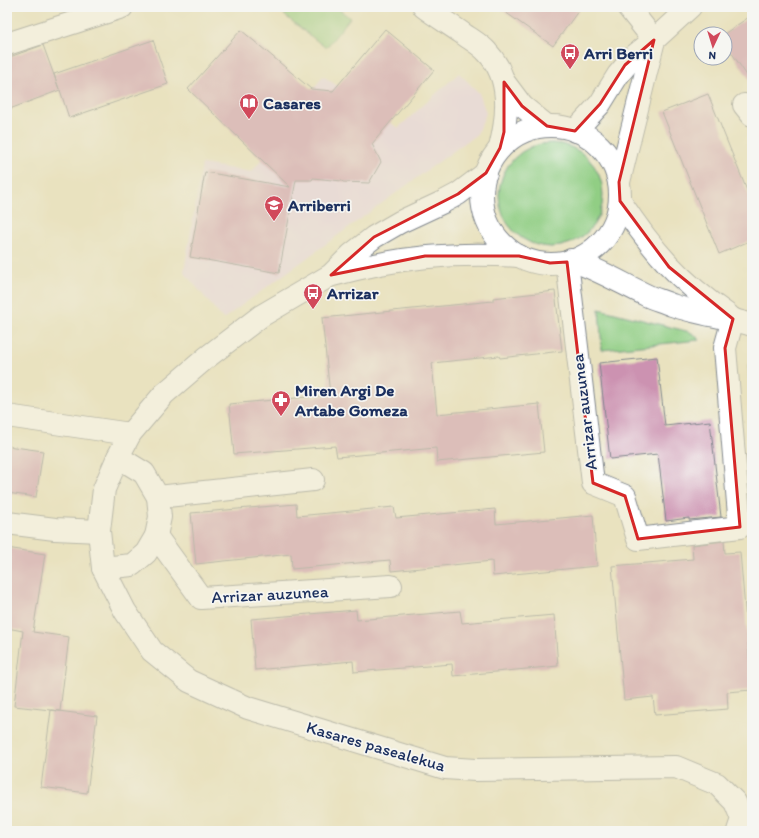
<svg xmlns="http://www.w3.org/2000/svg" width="759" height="838" viewBox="0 0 759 838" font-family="Itim,sans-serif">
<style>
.built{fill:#e7d2ef}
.green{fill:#91ce84;stroke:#567e71}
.building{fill:#cc92b1}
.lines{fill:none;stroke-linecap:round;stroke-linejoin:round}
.minor-casing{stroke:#82888e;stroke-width:24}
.minor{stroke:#fff;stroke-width:22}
.marked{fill:none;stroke:#d62828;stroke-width:3;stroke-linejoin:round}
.labels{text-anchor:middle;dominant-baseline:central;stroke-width:3.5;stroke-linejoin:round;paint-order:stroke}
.poi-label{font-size:17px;font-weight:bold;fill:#1b2f5e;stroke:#f6f6f2;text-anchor:start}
.street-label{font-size:17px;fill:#1b2f5e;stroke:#f6f6f2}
</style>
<rect width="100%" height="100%" fill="#f6f6f2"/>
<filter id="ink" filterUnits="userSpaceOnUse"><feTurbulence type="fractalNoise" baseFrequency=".025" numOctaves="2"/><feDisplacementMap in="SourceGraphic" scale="8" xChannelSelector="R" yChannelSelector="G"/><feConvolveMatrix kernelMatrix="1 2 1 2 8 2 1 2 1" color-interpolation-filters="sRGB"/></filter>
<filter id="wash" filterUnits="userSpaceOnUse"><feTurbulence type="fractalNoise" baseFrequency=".012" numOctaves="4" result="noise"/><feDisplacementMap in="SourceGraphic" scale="16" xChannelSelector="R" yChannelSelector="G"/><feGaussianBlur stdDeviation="0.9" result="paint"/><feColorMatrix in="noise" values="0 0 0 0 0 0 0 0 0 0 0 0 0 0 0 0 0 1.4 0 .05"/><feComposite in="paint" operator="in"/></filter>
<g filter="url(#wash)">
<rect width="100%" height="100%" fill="#e9e2bf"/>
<polygon class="built" points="459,73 479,93 486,113 477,134 223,319 184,272 202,164 252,172 323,76 398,128"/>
<g class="green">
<polygon points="290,7 336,7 350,18 326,48 284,15"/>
<circle cx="551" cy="195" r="52"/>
<polygon points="599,309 690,332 696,336 699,340 602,350"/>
<polygon points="748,366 752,367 752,404"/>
</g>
<g id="blocks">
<g class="building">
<polygon points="498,7 581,7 553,46"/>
<polygon points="752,15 752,83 725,43 725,34 724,34"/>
<polygon points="385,29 434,70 372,144 381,162 369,183 343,182 342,181 313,178 312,180 296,180 279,273 190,257 205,172 290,187 188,89 241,30 311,89 333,91"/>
<polygon points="153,40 168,84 69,118 60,90 7,110 7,58 43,45 59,89 54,74"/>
<polygon points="708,94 752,203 752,240 719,254 662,112"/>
<polygon points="555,291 562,351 500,358 499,356 432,363 437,414 539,404 544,452 437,462 436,448 337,457 335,446 234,454 229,404 330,395 322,318 493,301 493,298"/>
<polygon points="657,357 665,426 710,421 721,517 689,520 689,518 666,521 658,454 610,459 599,363"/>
<polygon points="7,446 43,451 36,497 7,493"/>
<polygon points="296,504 297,516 394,507 396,518 495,509 496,524 593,515 597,566 493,576 492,561 391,571 390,560 292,569 291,554 196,564 191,513"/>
<polygon points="724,541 725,553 740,552 752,690 727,692 728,709 655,715 653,697 624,700 612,566 693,559 692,545"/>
<polygon points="7,548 45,554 33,632 69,637 60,711 14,706 23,631 7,628"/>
<polygon points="356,610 357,620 460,611 462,623 554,615 558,666 453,676 452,664 354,672 353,661 255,670 251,619"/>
<polygon points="51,710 97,716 87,793 41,787"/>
</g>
</g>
</g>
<g filter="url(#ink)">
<use href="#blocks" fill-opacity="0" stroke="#82888e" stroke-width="1"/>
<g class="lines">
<defs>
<g id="minor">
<path d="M424,7C436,16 449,24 462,33C470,39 480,44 487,52C512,78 508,116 500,148"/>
<polyline points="628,7 654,40"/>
<polyline points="7,44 122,7"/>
<polyline points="504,82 522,106 547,126"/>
<polyline points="744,105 752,115"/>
<circle cx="551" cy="195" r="69"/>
<polyline points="575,131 600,104 618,75 634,56 654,40 690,7"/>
<polyline points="486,173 458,194 443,202 400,222 374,237 351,255 331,275 261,316 206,358 164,394 130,434 118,457 104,489 99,531 103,568 125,611 152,651 189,681 248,708 445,768 475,770 676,767 717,784 735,802 742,819 738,831"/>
<polyline points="619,182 654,40"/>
<path d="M620,201C652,250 679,281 728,315"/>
<path d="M571,260C598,269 621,283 646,295C654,299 663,301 672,305C698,314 726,317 752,325"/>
<polyline points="567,262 593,483 625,496 638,539 740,527 725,348 733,319"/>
<path d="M333,275C398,257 452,252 519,256"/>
<polyline points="7,416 130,434"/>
<polyline points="158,497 313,480"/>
<polyline points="7,523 55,529 99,531"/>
<polyline points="156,536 201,598 391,586"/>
<polyline points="103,568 132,565 146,553 156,536 160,517 158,497 144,473 118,457"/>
</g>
</defs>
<use href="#minor" class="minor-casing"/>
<use href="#minor" class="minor"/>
</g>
</g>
<path d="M0 0H759V838H0ZM654,40L619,182L620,201L669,267L733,319L725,348L740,527L638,539L625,496L593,483L567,262L550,263L519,256H425L331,275L374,237L458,194L486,173L500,148L504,132V82L522,106L547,126L575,131L600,104L625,65Z" fill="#e9e2bf" fill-opacity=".55" fill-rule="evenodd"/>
<path class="marked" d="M654,40L619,182L620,201L669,267L733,319L725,348L740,527L638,539L625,496L593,483L567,262L550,263L519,256H425L331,275L374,237L458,194L486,173L500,148L504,132V82L522,106L547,126L575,131L600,104L625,65Z"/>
<defs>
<symbol id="bus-pin" viewBox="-11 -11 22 30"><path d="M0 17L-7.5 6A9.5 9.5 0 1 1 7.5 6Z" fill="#d1495b" stroke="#f6f6f2"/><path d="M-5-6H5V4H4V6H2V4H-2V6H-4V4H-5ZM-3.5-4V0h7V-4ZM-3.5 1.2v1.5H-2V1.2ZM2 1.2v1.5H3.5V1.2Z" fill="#fff"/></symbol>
<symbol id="library-pin" viewBox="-11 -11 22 30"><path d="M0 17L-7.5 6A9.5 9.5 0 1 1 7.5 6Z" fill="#d1495b" stroke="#f6f6f2"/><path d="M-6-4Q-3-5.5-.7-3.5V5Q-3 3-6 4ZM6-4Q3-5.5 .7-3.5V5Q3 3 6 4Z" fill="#fff"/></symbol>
<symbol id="school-pin" viewBox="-11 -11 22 30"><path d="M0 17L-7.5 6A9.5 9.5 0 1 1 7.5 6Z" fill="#d1495b" stroke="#f6f6f2"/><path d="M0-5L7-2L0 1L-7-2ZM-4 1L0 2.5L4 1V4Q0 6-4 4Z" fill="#fff"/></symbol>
<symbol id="pharmacy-pin" viewBox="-11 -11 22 30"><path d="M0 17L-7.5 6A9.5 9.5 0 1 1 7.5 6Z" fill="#d1495b" stroke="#f6f6f2"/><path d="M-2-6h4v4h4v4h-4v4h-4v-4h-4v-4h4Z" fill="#fff"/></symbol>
</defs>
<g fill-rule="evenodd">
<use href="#bus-pin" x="559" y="42" width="22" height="30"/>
<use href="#library-pin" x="238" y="92" width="22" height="30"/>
<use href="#school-pin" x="263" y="194" width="22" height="30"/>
<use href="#bus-pin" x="302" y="282" width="22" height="30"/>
<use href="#pharmacy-pin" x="270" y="389" width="22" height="30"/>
</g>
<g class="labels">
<g class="poi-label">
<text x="584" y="53">Arri Berri</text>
<text x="263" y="103">Casares</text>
<text x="288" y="205">Arriberri</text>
<text x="327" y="293">Arrizar</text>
<text x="295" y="390">Miren Argi De<tspan x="295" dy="20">Artabe Gomeza</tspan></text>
</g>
<g class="street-label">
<text transform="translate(584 412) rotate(-97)">Arrizar auzunea</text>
<text transform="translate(270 594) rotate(-3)">Arrizar auzunea</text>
<text transform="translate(376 746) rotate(16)">Kasares pasealekua</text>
</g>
</g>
<rect width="759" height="838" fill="none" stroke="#f6f6f2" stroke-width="24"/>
<g transform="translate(713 46) rotate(184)"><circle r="19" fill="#f6f6f2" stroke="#9ea6b7"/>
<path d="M0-3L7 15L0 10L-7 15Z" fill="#d1495b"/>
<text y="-6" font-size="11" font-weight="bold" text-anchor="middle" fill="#1b2f5e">N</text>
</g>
</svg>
